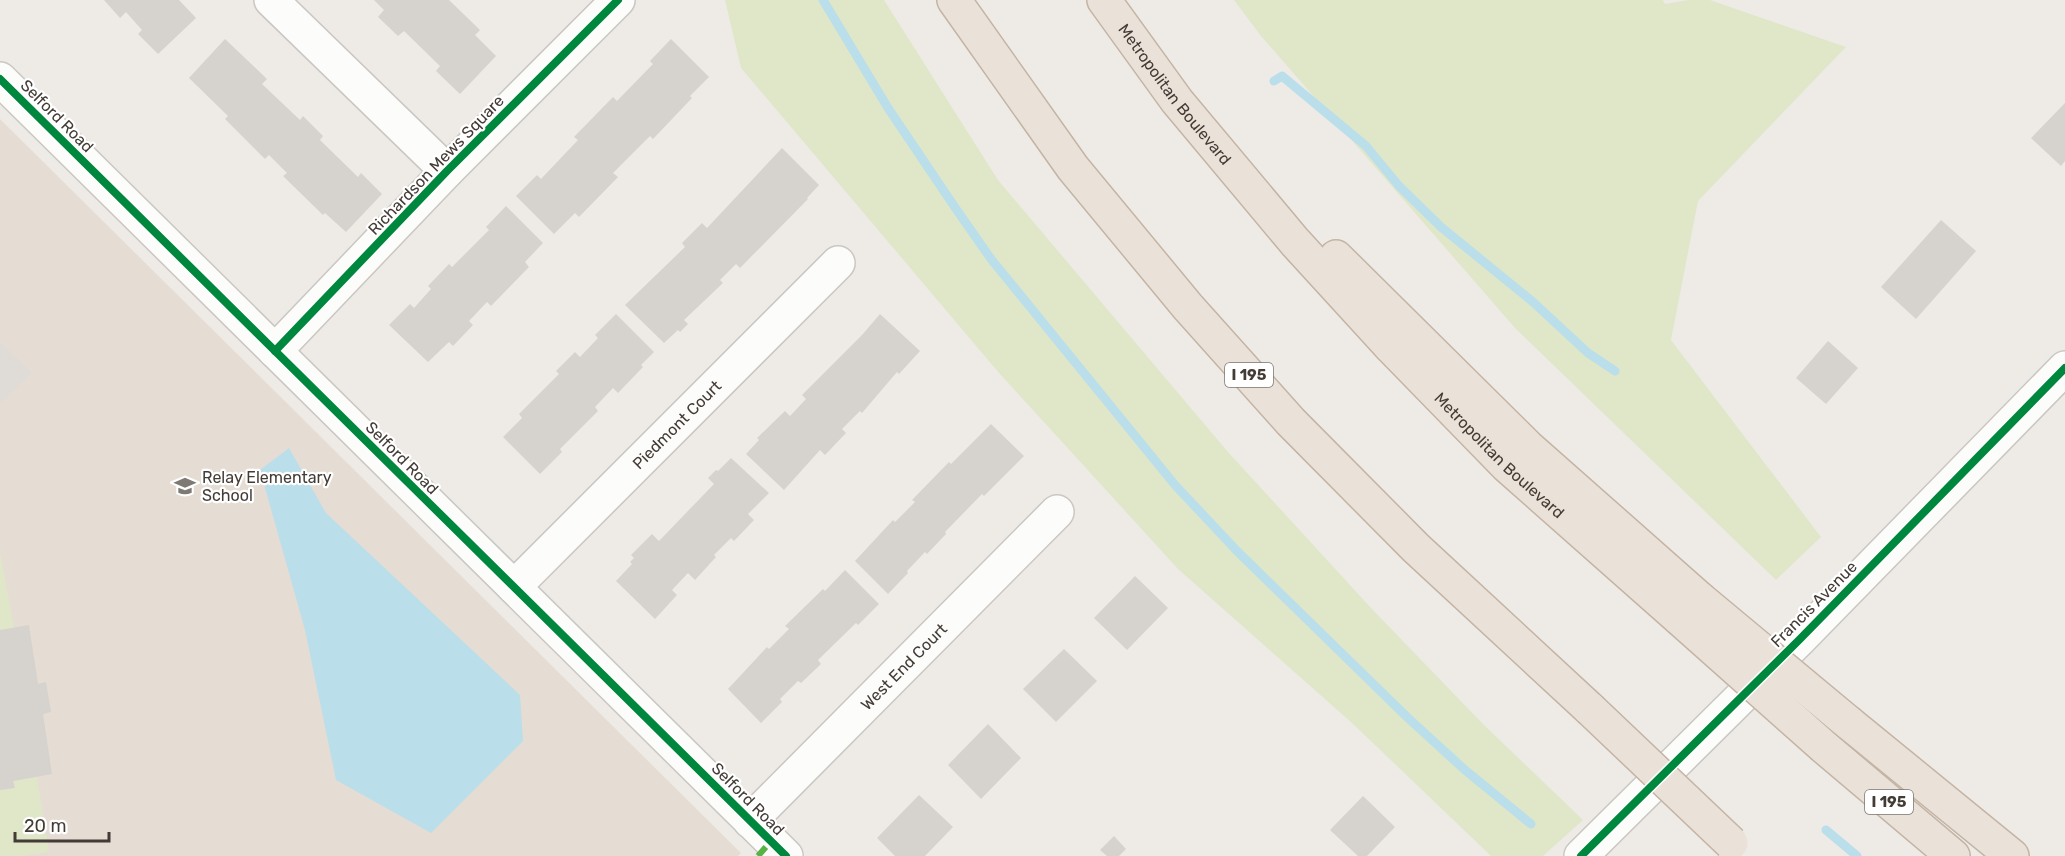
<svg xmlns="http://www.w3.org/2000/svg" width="2065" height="856" viewBox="0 0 2065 856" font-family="Rubik,sans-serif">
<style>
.education{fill:#e5ddd3}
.green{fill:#e0e7c8}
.parking{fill:#dfdcd8}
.water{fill:#badeea}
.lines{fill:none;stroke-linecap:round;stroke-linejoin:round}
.stream{stroke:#badeea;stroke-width:9}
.building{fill:#d6d2ce}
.minor-casing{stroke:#cac7c3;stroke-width:36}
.highway-casing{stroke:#c4b4a4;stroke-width:36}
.minor{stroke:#fcfcfb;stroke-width:33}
.highway{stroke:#eae2d9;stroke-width:33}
.highway-bridge-casing{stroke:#c4b4a4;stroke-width:36;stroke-linecap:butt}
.highway-bridge{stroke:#eae2d9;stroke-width:33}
.quiet{stroke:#57b346;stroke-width:6;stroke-dasharray:12 6;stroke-linecap:butt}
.cycleway-casing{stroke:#fff;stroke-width:11}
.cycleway{stroke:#00873e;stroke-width:8}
.labels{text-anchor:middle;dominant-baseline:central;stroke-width:4.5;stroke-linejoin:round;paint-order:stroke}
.shield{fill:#fff;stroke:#7b7672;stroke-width:1.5}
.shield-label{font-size:15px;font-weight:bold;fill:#433b35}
.street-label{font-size:16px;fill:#433b35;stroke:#fff}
.poi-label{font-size:16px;fill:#433b35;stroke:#fff;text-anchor:start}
</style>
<rect width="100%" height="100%" fill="#eeebe7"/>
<polygon class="education" points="0,119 741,853 738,856 0,856"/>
<g class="green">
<polygon points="725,0 884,0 998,180 1228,452 1372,609 1483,724 1583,820 1543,856 1491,856 1352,723 1178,569 999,373 741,68"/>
<polygon points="1234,0 1663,0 1665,4 1688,0 1710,0 1846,47 1698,201 1671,340 1821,537 1776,580 1515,328 1261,36"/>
<polygon points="0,552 14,628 0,630"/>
<polygon points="37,777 49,852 21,856 0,856 0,790 14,788 13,781"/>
</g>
<polygon class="parking" points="0,342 32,373 0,404"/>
<polygon class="water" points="289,448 326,513 520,695 523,741 431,833 336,780 305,630 260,470"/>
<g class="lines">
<g class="stream">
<polyline points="823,0 888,108 954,206 991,259 1175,485 1237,551 1408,718 1465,770 1531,824"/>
<polyline points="1274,81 1282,76 1366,146 1399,186 1441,227 1533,302 1588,353 1615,371"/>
<polyline points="1826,830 1857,856"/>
</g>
</g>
<g class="building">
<polygon points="104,0 179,0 196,18 158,54 138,34 142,30 126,12 120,18"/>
<polygon points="374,0 449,0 480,30 475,35 496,56 460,94 436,71 440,66 404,31 398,36 378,17 384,10"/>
<polygon points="225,39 267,79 262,84 300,120 303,116 323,136 320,140 358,177 361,173 382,194 346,232 325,213 323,215 283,176 287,173 269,155 265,159 225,119 228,116 189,78"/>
<polygon points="671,39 709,77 690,96 692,98 653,139 650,136 613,173 618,177 579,217 575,213 554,234 516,196 537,175 541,179 578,140 574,137 613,97 617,101 653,64 650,61"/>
<polygon points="2065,103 2065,161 2061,166 2031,138"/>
<polygon points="782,148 819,185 807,198 808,199 740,268 736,264 720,280 723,283 684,320 688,324 680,332 678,330 664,343 625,305 685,247 682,243 702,223 707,228"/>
<polygon points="506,206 543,243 525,262 529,267 491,306 487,302 469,321 473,325 453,346 449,342 428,362 389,325 410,304 414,308 431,289 428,286 449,264 452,267 489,230 486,227"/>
<polygon points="1941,220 1976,251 1916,319 1881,287"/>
<polygon points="616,314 654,352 641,365 643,367 618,393 613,388 595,407 598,411 560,449 562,452 540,474 503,437 522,418 519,414 559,374 556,371 575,352 580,357 598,338 595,335"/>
<polygon points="880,314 920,351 899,374 897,372 862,413 860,411 842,429 846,433 825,455 820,450 784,490 746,454 759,440 757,438 785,411 790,416 806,399 802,395 862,335"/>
<polygon points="1828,341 1858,368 1826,404 1796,378"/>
<polygon points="991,424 1024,456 984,496 982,494 945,532 946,534 927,554 925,552 907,571 908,573 888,594 855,561 893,520 895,522 915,502 912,500 949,462 951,464"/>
<polygon points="731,458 769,493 748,514 754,520 734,541 731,538 714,555 716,557 695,580 688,573 672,590 677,595 655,619 616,581 632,564 630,562 634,558 631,555 652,534 659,541 714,484 708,478 716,470 718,471"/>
<polygon points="845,570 879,604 858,625 856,623 818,660 821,664 801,683 798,681 780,699 782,702 761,723 728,689 767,647 769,649 789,629 785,626 823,589 825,591"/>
<polygon points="1135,576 1168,608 1127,650 1094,618"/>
<polygon points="29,625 38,684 46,682 51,712 43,714 52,774 13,781 15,788 0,790 0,630"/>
<polygon points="1064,649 1097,681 1056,722 1023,689"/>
<polygon points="988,724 1021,758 981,799 948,765"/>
<polygon points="919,795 953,827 925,856 895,856 877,838"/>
<polygon points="1363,796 1395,827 1367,856 1358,856 1330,830"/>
<polygon points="1114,836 1126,849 1119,856 1107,856 1100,850"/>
</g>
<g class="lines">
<defs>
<g id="minor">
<polyline points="271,0 447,171"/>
<polyline points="0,79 786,856"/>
<polyline points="275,351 447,171 618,0"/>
<path id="s1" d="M514,587L838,263"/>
<path id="s2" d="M750,821L1057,512"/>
<polyline points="1581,856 1800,639 2065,368"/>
</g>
<g id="highway">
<polyline points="954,0 1073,168 1188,307 1291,422 1416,548 1590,709"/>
<path id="s3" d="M1104,0L1177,101L1295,242L1392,348L1507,466L1680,619"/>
<polyline points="1336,257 1528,447 1700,599"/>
<polyline points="1849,723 2012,856"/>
<polyline points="1824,747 1953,856"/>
</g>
</defs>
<use href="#minor" class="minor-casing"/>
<use href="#highway" class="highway-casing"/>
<use href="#minor" class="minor"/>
<use href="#highway" class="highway"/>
<defs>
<g id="highway-bridge">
<polyline points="1700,599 1849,723"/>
<polyline points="1680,619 1824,747"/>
<polyline points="1590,709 1731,843"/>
</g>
</defs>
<use href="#highway-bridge" class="highway-bridge-casing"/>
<use href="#highway-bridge" class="highway-bridge"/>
<polyline class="quiet" points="758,856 771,841"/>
<defs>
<g id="cycleway">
<polyline points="0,79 786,856"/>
<polyline points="275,351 447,171 618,0"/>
<polyline points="1581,856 1800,639 2065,368"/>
</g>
</defs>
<use href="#cycleway" class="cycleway-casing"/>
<use href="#cycleway" class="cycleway"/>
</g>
<defs>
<symbol id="school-bare" viewBox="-9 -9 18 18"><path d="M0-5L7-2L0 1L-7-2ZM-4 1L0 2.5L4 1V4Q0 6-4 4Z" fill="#7f7973" stroke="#fff" stroke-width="2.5" paint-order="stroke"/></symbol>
</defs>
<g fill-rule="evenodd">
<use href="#school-bare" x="170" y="471" width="30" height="30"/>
</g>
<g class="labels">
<g class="shield">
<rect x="1225" y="363" width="48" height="24" rx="4.5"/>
<rect x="1865" y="790" width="48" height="24" rx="4.5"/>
</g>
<g class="shield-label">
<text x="1249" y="375">I 195</text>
<text x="1889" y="802">I 195</text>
</g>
<g class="street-label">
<text stroke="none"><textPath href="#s3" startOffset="118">Metropolitan Boulevard</textPath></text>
<text transform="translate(57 116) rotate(45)">Selford Road</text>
<text transform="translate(436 165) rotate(-46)">Richardson Mews Square</text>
<text stroke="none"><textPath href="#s1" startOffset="230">Piedmont Court</textPath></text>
<text stroke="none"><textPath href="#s3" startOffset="604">Metropolitan Boulevard</textPath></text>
<text transform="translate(402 458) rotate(45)">Selford Road</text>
<text transform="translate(1814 604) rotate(-45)">Francis Avenue</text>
<text stroke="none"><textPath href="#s2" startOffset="218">West End Court</textPath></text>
<text transform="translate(748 799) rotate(45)">Selford Road</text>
</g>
<g class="poi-label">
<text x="202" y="477">Relay Elementary<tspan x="202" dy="18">School</tspan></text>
</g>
</g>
<path d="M15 832v9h94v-9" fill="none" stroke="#433b35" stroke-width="3"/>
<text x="24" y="832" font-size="18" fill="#433b35" stroke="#ffffff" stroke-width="4.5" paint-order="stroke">20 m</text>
</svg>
